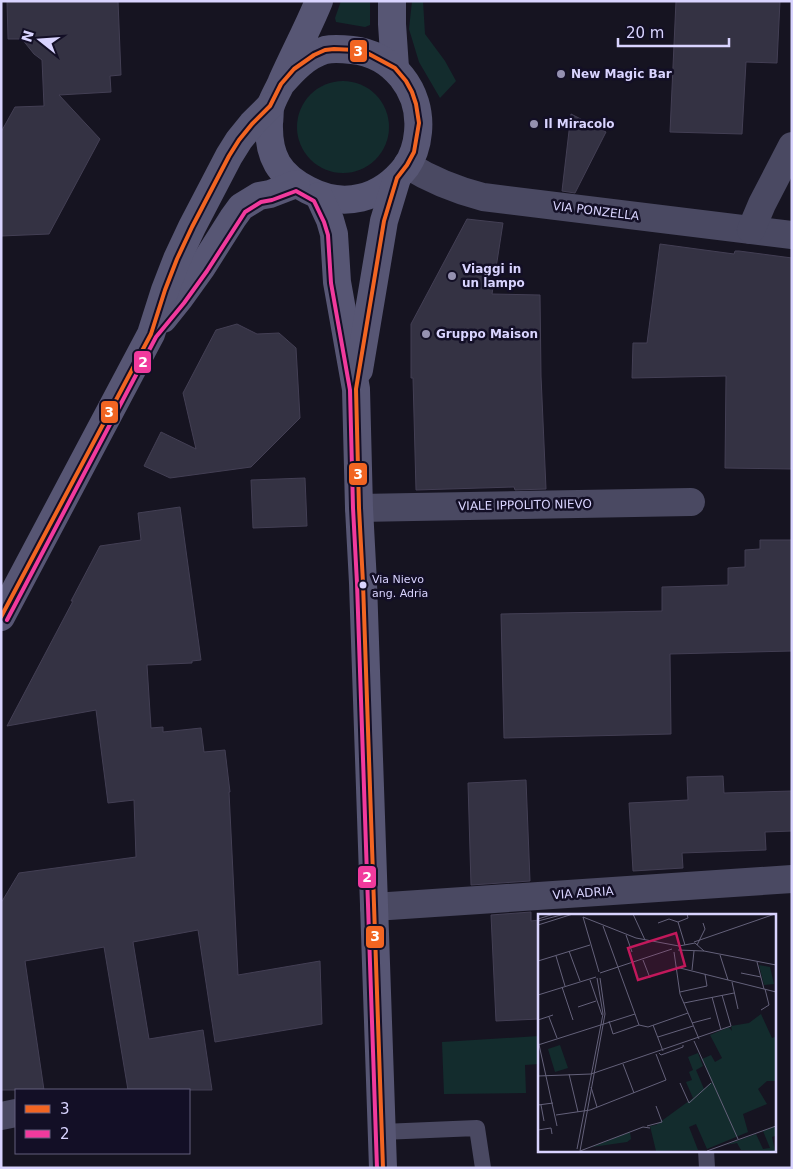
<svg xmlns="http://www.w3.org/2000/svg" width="793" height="1169" viewBox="0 0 793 1169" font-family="'DejaVu Sans',sans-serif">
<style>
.green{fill:#132c2d}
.building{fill:#343243;stroke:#433f54}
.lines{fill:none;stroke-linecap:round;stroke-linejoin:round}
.lane{stroke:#4a4962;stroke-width:16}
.street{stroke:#4a4962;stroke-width:28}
.secondary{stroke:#575674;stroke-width:28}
.bus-1-casing{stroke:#130f26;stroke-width:8}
.bus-2-casing{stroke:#130f26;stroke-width:8}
.bus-1{stroke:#f26522;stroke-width:4}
.bus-2{stroke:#f13a9d;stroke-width:4}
.poi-dot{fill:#9591b1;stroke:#130f26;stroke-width:2}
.bus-dot{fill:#d9d4ff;stroke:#130f26;stroke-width:2}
.labels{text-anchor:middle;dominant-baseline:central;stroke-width:5;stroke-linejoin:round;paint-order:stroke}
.bus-label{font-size:11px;fill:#d9d4ff;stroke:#130f26;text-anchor:start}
.poi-label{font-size:12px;font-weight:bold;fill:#d9d4ff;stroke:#130f26;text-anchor:start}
.street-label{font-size:12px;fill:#d9d4ff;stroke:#130f26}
.inset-road{fill:none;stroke:#64617a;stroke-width:1}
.view{fill:#c2185b;fill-opacity:0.15;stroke:#c2185b;stroke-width:2.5}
.inset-edge{fill:none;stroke:#d9d4ff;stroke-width:2.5}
.line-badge{stroke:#130f26;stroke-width:2}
.badge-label{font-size:14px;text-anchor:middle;font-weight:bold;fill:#fff}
</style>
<rect width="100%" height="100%" fill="#161421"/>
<g class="green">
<polygon points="341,1 370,1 370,25 365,27 336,22 335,18"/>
<polygon points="412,1 423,1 425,34 445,61 456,81 440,98 419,62 409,29"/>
<circle cx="343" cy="127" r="46"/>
<polygon points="539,1036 539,1064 525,1065 526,1093 444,1094 442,1042"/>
</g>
<g class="building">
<polygon points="7,1 118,1 121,75 110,76 111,92 59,95 100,139 49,234 1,236 1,132 15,107 44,106 42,60 34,54 22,39 8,39"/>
<polygon points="676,1 780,1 777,63 746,62 742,134 670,132"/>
<polygon points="571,114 606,132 575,193 562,191"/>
<polygon points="467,219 503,223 492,294 540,295 541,376 546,489 515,490 514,487 416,490 413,378 411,378 411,324"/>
<polygon points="660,244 734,254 735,251 739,251 792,258 792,469 725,468 726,376 632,378 633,343 647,343"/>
<polygon points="237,324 257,334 279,333 296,348 300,418 251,467 170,478 144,466 161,432 196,449 183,393 216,330"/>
<polygon points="305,478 307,526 253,528 251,480"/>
<polygon points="180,507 201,660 192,661 192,663 147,665 151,728 163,727 163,732 201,728 204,752 225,750 230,792 229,792 238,975 320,961 322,1024 215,1042 198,930 133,942 149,1039 203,1030 212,1090 128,1090 104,947 25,961 44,1090 1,1090 1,903 19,873 136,857 134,800 108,803 96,710 7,726 73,601 71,601 100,546 141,540 138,513"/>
<polygon points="760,540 792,540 792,651 670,654 671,734 504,738 501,614 662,611 662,587 728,585 728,568 745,567 745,550 760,549"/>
<polygon points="723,776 724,793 792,791 792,831 765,832 766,850 682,853 683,868 633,871 629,803 688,800 687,777"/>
<polygon points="526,780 530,881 471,885 468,783"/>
<polygon points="531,912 531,921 539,920 539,1019 496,1021 491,915"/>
</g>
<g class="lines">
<g class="lane">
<polyline points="382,1132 477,1128 483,1168"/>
<polyline points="706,1150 707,1168"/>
</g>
<g class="street">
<path d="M407,165C431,180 456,190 483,197L792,235"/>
<polyline points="751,230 762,204 792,146"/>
<polyline points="359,508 691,502"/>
<polyline points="374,907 792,879"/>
<polyline points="1,1116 16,1113"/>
</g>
<g class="secondary">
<polyline points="392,1 392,24 395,68"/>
<path d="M281,84C293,70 306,56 325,50C334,48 343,49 352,50C393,54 422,91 418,132C417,144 413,157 406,167C381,199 344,209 308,190C279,175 268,157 269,123C270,118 269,110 271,105C274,96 279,89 282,81C294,54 308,28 319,1"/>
<polyline points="319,196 330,220 334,234 337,282 356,389 359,508 363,583 383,1168"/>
<polyline points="163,319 179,299 202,267 233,218 241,207 259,196 270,194 296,184"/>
<polyline points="359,370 384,221 397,178"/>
<polyline points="1,617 151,334 165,290 177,259 192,227 229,156 239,140 252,124 270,106"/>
</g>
<defs>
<polyline id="bus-1" points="1,617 151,334 165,290 177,259 192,227 229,156 239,140 252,124 270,106 281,84 294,69 314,55 325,50 334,49 356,50 369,54 395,68 406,81 412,92 416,104 419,123 414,152 407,165 397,178 384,221 356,389 359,508 363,583 383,1168"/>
<polyline id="bus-2" points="7,620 156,337 184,303 207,271 245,212 261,202 272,200 296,191 314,201 324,222 328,235 331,283 350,390 353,508 357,583 377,1168"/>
</defs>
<use href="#bus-1" class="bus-1-casing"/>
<use href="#bus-2" class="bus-2-casing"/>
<use href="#bus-1" class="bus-1"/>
<use href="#bus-2" class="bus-2"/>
</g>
<g class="poi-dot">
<circle cx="561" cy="74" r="5"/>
<circle cx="534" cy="124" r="5"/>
<circle cx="452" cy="276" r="5"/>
<circle cx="426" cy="334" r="5"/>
</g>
<circle class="bus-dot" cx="363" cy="585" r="4.5"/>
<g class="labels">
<g class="bus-label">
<text x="372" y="579">Via Nievo<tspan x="372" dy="14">ang. Adria</tspan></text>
</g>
<g class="poi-label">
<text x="571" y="74">New Magic Bar</text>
<text x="544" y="124">Il Miracolo</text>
<text x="462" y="269">Viaggi in<tspan x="462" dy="14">un lampo</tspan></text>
<text x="436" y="334">Gruppo Maison</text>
</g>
<g class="street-label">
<text transform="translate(596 211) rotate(7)">VIA PONZELLA</text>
<text transform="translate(525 505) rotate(-1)">VIALE IPPOLITO NIEVO</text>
<text transform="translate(583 893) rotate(-4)">VIA ADRIA</text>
</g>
</g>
<g transform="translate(538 914)">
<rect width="238" height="238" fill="#161421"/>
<path d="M221,51L232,53L236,70L226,71ZM223,100L234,124L237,123V167H229L220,175L229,190L205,200L210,218L169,235L158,210L151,213L160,236L118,237L112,212L118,211L155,184L148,168L154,166L151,158L155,156L150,143L160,139L165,152L158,156L166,175L174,168L164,145L173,141L177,148L184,144L172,121L191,113L194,117L193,112L211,109ZM22,131L30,154L17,158L10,135ZM237,212V222L234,223L237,237L203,236L199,229L188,231L218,220L225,235L232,234L225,217ZM92,218L93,225L89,228L54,233Z" fill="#132c2d"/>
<path class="inset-road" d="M95,0L107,26M45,3L61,58M45,3L98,24L141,32L157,29L166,37M0,5L16,0M0,7L27,0M140,8L147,31M120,9L131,5L140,8L150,4L149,0M0,11L35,0M65,12L101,111L110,113L150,99M88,21L94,38M156,28L237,0M159,31L167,15L165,9M140,36L166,37L238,51M31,37L42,67M136,38L142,80L161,125M182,41L190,66M18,42L27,72M105,46L112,64M0,47L52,31M219,48L226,75M138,53L238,78M154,56L156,37M62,59L134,35M203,59L223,63M52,66L64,101M194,68L200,95M24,73L35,106M142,78L169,72L167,60M0,81L58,63M174,83L183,116M146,89L196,79M40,93L58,87M223,96L231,91L227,75M11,103L19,124M0,106L15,101M71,107L75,120L101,111M154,109L173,104M115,111L125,137M120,123L155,112M0,126L19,212M156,127L200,225M0,131L97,100M121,139L123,141L145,133V131M85,150L96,179M31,160L40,198M0,162L53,160L193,112L184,81M142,169L151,189L173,169M53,173L59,193M0,191L15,189M3,191L6,207M18,201L52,196L128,166L118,140M109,212L124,208L118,192M0,216L13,214L14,220M39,235L65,100L59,64M42,237L67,100L62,64M42,237L105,213L112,214M169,237L238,212"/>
<path class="view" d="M138,19L147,52L100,66L90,34Z"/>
<rect width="238" height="238" class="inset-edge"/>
</g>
<g class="line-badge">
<rect x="349" y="39" width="19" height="24" rx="5" fill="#f26522"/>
<rect x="133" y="350" width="19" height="24" rx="5" fill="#f13a9d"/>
<rect x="100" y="400" width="19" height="24" rx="5" fill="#f26522"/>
<rect x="348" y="462" width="20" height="24" rx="5" fill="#f26522"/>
<rect x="357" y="865" width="20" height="24" rx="5" fill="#f13a9d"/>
<rect x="365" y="925" width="20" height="24" rx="5" fill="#f26522"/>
</g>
<g class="badge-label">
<text x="358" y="56">3</text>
<text x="143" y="367">2</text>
<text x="109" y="417">3</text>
<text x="358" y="479">3</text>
<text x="367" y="882">2</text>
<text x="375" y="941">3</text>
</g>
<rect width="793" height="1169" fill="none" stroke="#d9d4ff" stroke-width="5"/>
<rect x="15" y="1089" width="175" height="65" fill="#130f26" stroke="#625e7d"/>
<rect x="25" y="1105" width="25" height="8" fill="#f26522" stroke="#625e7d"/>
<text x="60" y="1114" font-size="15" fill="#d9d4ff">3</text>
<rect x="25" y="1130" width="25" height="8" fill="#f13a9d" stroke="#625e7d"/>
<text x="60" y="1139" font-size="15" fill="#d9d4ff">2</text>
<g transform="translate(40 40) rotate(287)" stroke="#130f26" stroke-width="4" paint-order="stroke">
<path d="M0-4L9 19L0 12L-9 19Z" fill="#d9d4ff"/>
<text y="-8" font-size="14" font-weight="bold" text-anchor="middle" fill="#d9d4ff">N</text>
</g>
<path d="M618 38v8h111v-8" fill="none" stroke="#d9d4ff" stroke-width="2.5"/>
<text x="626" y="38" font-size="15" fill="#d9d4ff" stroke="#130f26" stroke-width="4" paint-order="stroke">20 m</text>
</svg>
